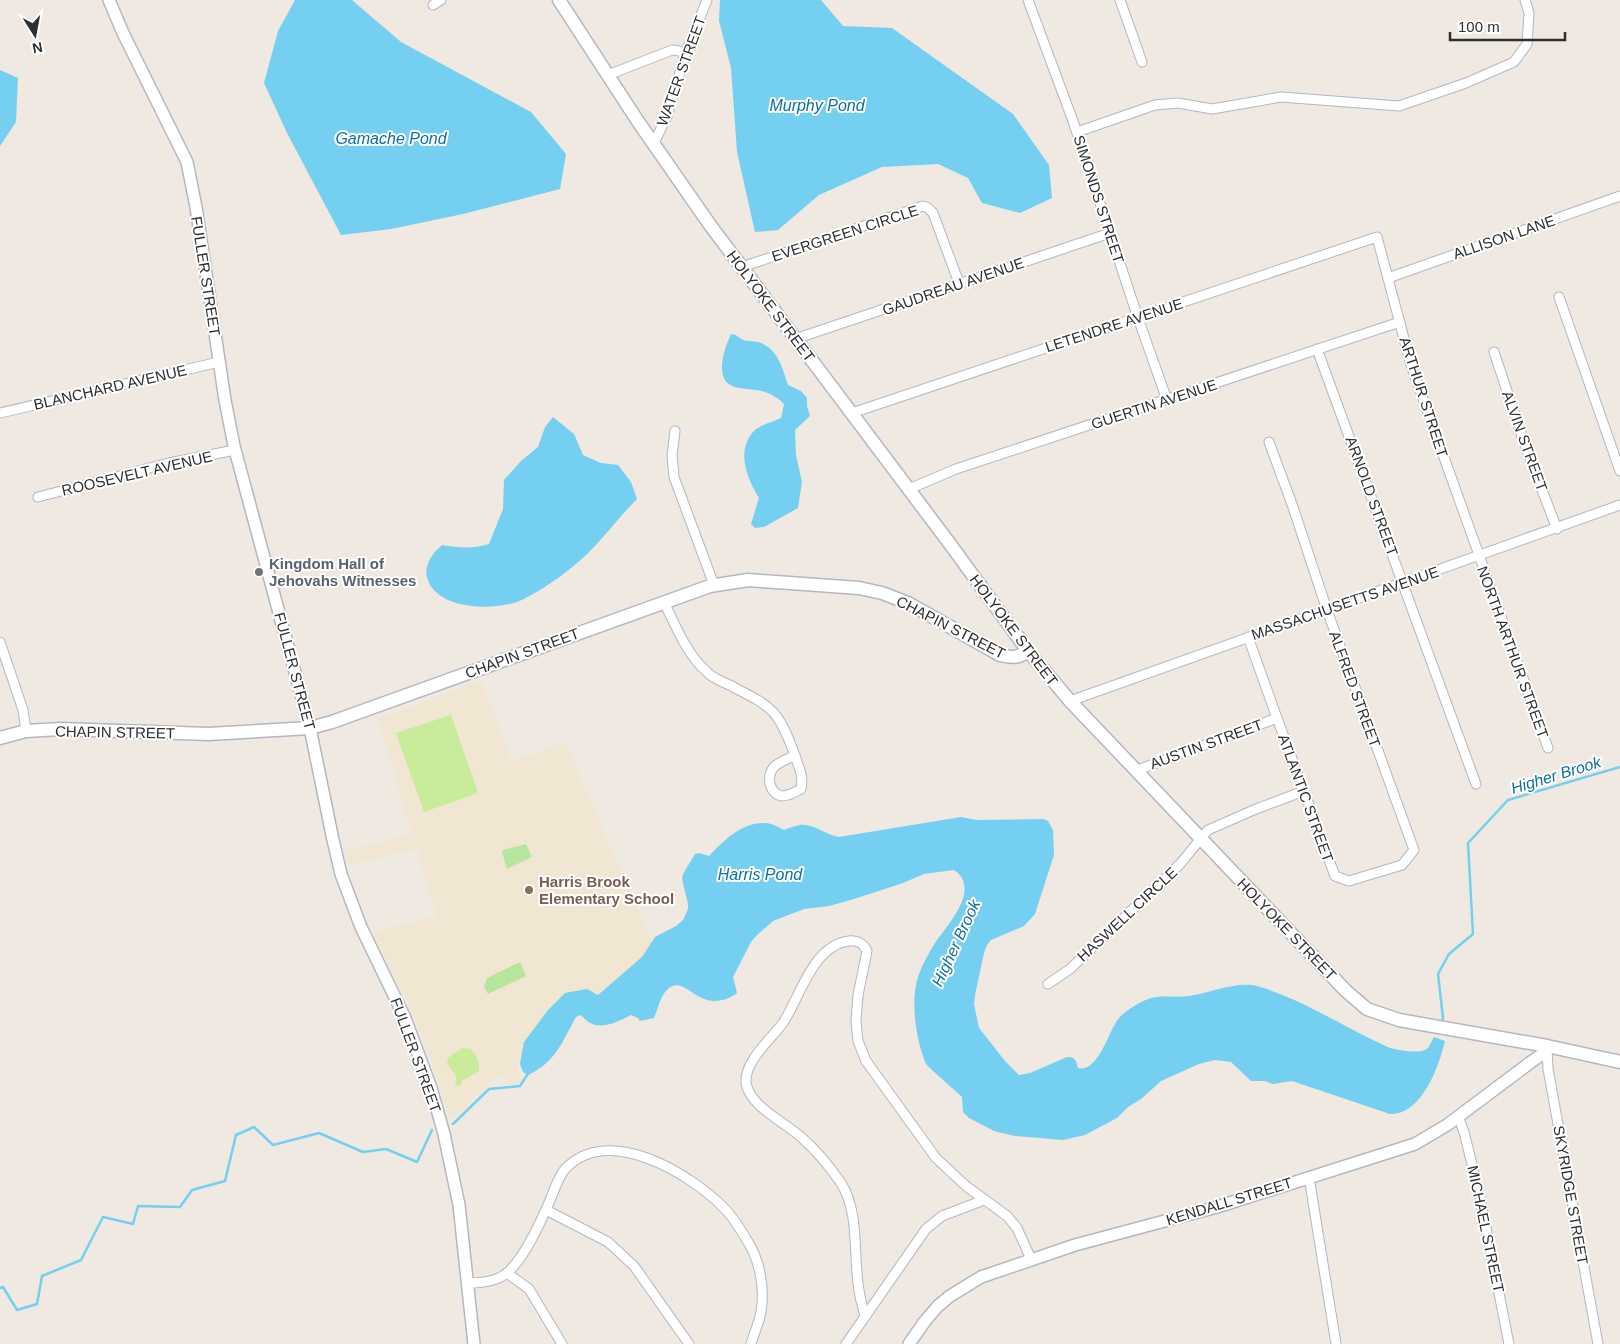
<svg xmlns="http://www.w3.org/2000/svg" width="1620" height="1344" viewBox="0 0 1620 1344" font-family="Arial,sans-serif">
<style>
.education{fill:#f0e6d1}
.green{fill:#b6e59e}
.pitch{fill:#c9ec9a}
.water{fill:#75cff0}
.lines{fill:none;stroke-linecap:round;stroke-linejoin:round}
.stream{stroke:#75cff0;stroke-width:2.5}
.minor-casing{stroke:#b4b7c1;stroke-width:11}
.tertiary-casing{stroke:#b4b7c1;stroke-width:14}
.secondary-casing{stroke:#b4b7c1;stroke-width:15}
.minor{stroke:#fff;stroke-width:9}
.tertiary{stroke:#fff;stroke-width:11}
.secondary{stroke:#fff;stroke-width:12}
.worship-dot{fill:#6b7280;stroke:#fff;stroke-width:2}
.education-dot{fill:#8d6e63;stroke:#fff;stroke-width:2}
.labels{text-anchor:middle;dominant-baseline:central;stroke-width:4;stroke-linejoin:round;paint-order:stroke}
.street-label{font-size:15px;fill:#2e2e2e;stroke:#fff}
.worship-label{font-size:15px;font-weight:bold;fill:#5b616d;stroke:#fff;text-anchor:start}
.education-label{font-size:15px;font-weight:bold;fill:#785e54;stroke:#fff;text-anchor:start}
.water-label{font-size:16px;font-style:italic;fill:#0d6fa3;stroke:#fff}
</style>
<rect width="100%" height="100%" fill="#efe9e1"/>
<polygon class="education" points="481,680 512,761 565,742 653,944 607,997 585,992 519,1061 517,1067 521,1079 520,1083 514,1086 502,1077 495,1079 476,1095 464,1109 449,1117 438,1080 424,1042 410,1008 373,932 436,916 417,849 348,865 344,850 412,835 378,719"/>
<g class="green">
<polygon points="526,844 532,857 507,869 502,852 503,850"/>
<polygon points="520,962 526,976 488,994 484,987 487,978"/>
</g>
<g class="pitch">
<polygon points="451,715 478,793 424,812 396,733"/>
<path d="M462,1048L471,1049C477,1057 480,1062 479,1071L462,1081L460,1086H457L455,1083L457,1078L447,1063L448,1058Z"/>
</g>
<g class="water">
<polygon points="295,0 352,0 401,42 531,112 566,154 560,189 463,214 391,229 341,235 287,133 264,83 278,31"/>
<polygon points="720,0 821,0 843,26 892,28 1013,114 1049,165 1052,198 1020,213 982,203 968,178 938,164 882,167 819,195 778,230 755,232 737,152 731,68 719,21"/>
<polygon points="0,70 18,78 16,122 0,146"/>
<path d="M731,334L736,335C745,343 747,340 758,342C778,348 782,367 788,385L801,391L807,398V406L810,416L795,430L796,455L802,482L798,508L764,527L755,528L751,524L759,498C747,478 736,452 753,432C759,425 773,422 781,418L784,404C780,399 771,394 765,392C748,386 722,394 722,368C722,356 726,345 731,334Z"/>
<path d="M553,417L574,434L583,455L601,463L618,465L631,482L637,499C622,514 609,531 594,547C575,567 549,586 524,599C498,612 435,611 427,577C425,571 428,561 432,556C434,552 439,548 442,545C460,548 472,549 489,544L503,509L504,480L521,461L538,447L545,427Z"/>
<path d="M961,817L977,820L1043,819L1048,821L1053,830L1054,855L1035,914L1024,926L991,940L987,945L984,953L975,995L974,1004L979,1028L1005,1061L1019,1075L1030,1073L1067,1057C1075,1057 1076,1060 1078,1068C1099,1073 1109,1029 1119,1018C1126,1010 1141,1001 1151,998C1163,995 1177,998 1189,996C1210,993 1231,983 1252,985C1263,987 1275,992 1285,996C1321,1011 1354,1032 1390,1048C1400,1050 1420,1055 1428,1048C1430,1045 1432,1040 1434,1037L1445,1041C1439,1066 1422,1115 1390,1114L1292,1081L1273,1084L1265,1081H1251L1231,1062L1215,1060L1199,1064L1161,1081L1141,1099L1128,1107L1117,1118L1085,1135L1063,1140L1015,1136L994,1131L969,1118L963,1112L962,1097C957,1092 928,1067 926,1064C916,1040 910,1001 918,977C922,965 929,953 935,943C947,925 982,889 954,870L924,874L903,883L854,899L829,906L804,909L773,921L757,935L751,942L733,977L737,993C727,1001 712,1004 700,997C687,991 676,975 663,995C659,1002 657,1011 654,1018L640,1021L638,1018L631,1015C614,1024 595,1033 581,1015L576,1017C562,1042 556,1062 528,1075L523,1072L520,1064L524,1042L548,1010L565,993L587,989L598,995L642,957L655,937L676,926L683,920L688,909V904L682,879L683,874L695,854L699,853L709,856C723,841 742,822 765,823C772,823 778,827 784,830C789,828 794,826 800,825C814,823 825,835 839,837Z"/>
</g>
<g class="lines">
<g class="stream">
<polyline points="1442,1023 1443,1018 1438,974 1449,954 1473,934 1468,843 1508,800 1620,767"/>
<polyline points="453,1124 489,1089 520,1086 529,1072"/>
<polyline points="0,1288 3,1287 17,1310 37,1304 42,1276 81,1260 103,1217 133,1224 138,1206 180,1207 192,1190 225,1181 236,1135 254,1127 273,1145 319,1133 363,1152 386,1149 417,1162 432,1130"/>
</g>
<defs>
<g id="minor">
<polyline points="1028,0 1073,121 1138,318 1167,400"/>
<polyline points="1120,0 1142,62"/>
<polyline points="433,5 441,0"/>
<polyline points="608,75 672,50 686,52"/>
<polyline points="1077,132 1155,105 1178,103 1212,109 1281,97 1399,106 1466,83 1514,62 1527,44 1529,13 1525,0"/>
<polyline points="654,143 667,116 686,52 707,0"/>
<polyline points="742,267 923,206 928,208 933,213 959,283"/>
<polyline points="1388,278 1620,196"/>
<polyline points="1559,297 1620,471"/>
<polyline points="795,339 1110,233"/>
<polyline points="1317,349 1476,784"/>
<polyline points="1494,352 1526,448 1557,529"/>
<polyline points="0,413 219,362"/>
<polyline points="852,413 1377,237 1411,365 1548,748"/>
<polyline points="675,431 672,455 674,477 714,585"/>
<polyline points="909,489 956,469 1400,322"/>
<polyline points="38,497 169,463 235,450"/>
<path d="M664,602C676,627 687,655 708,673C715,680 727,683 735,688C773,707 779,712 794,753C798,766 804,775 801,789C795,792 789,796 782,796C769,794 766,776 774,767C779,762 788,759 795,755"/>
<polyline points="1248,637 1277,718 1335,876 1349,881 1402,865 1414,850 1327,610 1293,507 1269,442"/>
<polyline points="0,642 23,710 26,731"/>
<polyline points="1070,701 1620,505"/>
<polyline points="1135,771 1277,718"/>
<polyline points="1048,984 1070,969 1180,864 1208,830 1256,809 1304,791"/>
<polyline points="1547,1047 1548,1069 1598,1344"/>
<polyline points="1458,1116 1464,1132 1480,1197 1509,1344"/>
<polyline points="1309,1177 1336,1344"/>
<polyline points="546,1210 608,1242 634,1266 689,1344"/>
<polyline points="507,1273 529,1289 562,1344"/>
<path d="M468,1283C479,1283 494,1282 504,1275C523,1263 542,1219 551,1198C555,1188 559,1175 566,1168C609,1124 691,1174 724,1208C734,1218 741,1230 748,1242C760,1261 765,1289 761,1312C759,1323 754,1333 751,1344"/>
<path d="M865,1316C863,1308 860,1299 859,1290C853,1257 860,1213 841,1183C830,1167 816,1150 801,1137C785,1122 750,1107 746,1083C744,1062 771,1039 783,1023C800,997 813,945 849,941C857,940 864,944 867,951L858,995L856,1021L858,1041L866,1061L936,1158L966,1186L1007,1216L1017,1228L1031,1259"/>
<polyline points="846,1344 926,1229 942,1216 984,1200"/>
</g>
<g id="tertiary">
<polyline points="109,0 123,33 187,162 196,207 225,400 234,446 310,728 333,840 341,874 361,927 405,1018 431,1088 444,1134 459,1205 474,1344"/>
<polyline points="909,1344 925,1321 938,1306 950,1296 981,1277 1075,1245 1217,1207 1415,1144 1447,1125 1531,1062 1541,1055 1547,1046"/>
</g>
<g id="secondary">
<polyline points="559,0 637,120 710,225 950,544 1028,651 1070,701 1346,991 1367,1009 1399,1020 1547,1046 1620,1062"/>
<path d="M0,738L26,731L60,729L209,734L310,728L332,722L710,586L748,580L859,588L882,593L908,603L1000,655C1012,658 1018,658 1028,651"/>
</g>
</defs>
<use href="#minor" class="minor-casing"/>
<use href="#tertiary" class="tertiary-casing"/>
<use href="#secondary" class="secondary-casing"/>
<use href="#minor" class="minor"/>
<use href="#tertiary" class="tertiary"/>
<use href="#secondary" class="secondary"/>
</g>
<circle class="worship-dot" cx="259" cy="572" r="5"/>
<circle class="education-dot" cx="529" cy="890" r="5"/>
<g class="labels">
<g class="street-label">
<text transform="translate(681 71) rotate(-70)">WATER STREET</text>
<text transform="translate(1099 199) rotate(72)">SIMONDS STREET</text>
<text transform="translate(845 233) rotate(-18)">EVERGREEN CIRCLE</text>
<text transform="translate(1504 237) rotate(-19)">ALLISON LANE</text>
<text transform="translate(206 276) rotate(81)">FULLER STREET</text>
<text transform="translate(953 286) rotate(-19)">GAUDREAU AVENUE</text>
<text transform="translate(771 306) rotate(53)">HOLYOKE STREET</text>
<text transform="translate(1114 325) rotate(-18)">LETENDRE AVENUE</text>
<text transform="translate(110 387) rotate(-13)">BLANCHARD AVENUE</text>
<text transform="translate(1424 397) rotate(72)">ARTHUR STREET</text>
<text transform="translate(1154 404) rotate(-18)">GUERTIN AVENUE</text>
<text transform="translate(1525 441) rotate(70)">ALVIN STREET</text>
<text transform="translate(137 473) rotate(-13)">ROOSEVELT AVENUE</text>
<text transform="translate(1372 496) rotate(70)">ARNOLD STREET</text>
<text transform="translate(1345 603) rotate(-19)">MASSACHUSETTS AVENUE</text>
<text transform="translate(951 627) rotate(27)">CHAPIN STREET</text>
<text transform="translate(1014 630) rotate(53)">HOLYOKE STREET</text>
<text transform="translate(1513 652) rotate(70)">NORTH ARTHUR STREET</text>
<text transform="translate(522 653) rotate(-20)">CHAPIN STREET</text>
<text transform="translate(295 671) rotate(75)">FULLER STREET</text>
<text transform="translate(1355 689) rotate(70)">ALFRED STREET</text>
<text transform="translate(115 732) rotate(1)">CHAPIN STREET</text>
<text transform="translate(1206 744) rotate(-20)">AUSTIN STREET</text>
<text transform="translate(1306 798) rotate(70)">ATLANTIC STREET</text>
<text transform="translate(1127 914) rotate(-43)">HASWELL CIRCLE</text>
<text transform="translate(1287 929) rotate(46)">HOLYOKE STREET</text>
<text transform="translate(416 1055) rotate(70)">FULLER STREET</text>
<text transform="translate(1571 1195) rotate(80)">SKYRIDGE STREET</text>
<text transform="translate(1229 1201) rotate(-17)">KENDALL STREET</text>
<text transform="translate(1486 1229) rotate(78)">MICHAEL STREET</text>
</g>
<g class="worship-label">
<text x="269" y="563">Kingdom Hall of<tspan x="269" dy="17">Jehovahs Witnesses</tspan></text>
</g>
<g class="education-label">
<text x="539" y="881">Harris Brook<tspan x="539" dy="17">Elementary School</tspan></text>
</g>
<g class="water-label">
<text x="817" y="105">Murphy Pond</text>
<text x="391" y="138">Gamache Pond</text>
<text transform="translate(1556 775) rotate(-17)">Higher Brook</text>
<text x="760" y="874">Harris Pond</text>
<text transform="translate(956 943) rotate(-65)">Higher Brook</text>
</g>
</g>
<g transform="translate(35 35) rotate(169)" stroke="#ffffff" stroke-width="4" paint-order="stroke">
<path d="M0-4L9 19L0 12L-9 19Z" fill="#2e2e2e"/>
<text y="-8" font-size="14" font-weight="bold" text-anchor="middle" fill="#2e2e2e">N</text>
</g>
<path d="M1450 32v8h115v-8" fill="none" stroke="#2e2e2e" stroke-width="2.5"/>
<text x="1458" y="32" font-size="15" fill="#2e2e2e" stroke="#ffffff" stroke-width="4" paint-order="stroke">100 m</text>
</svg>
